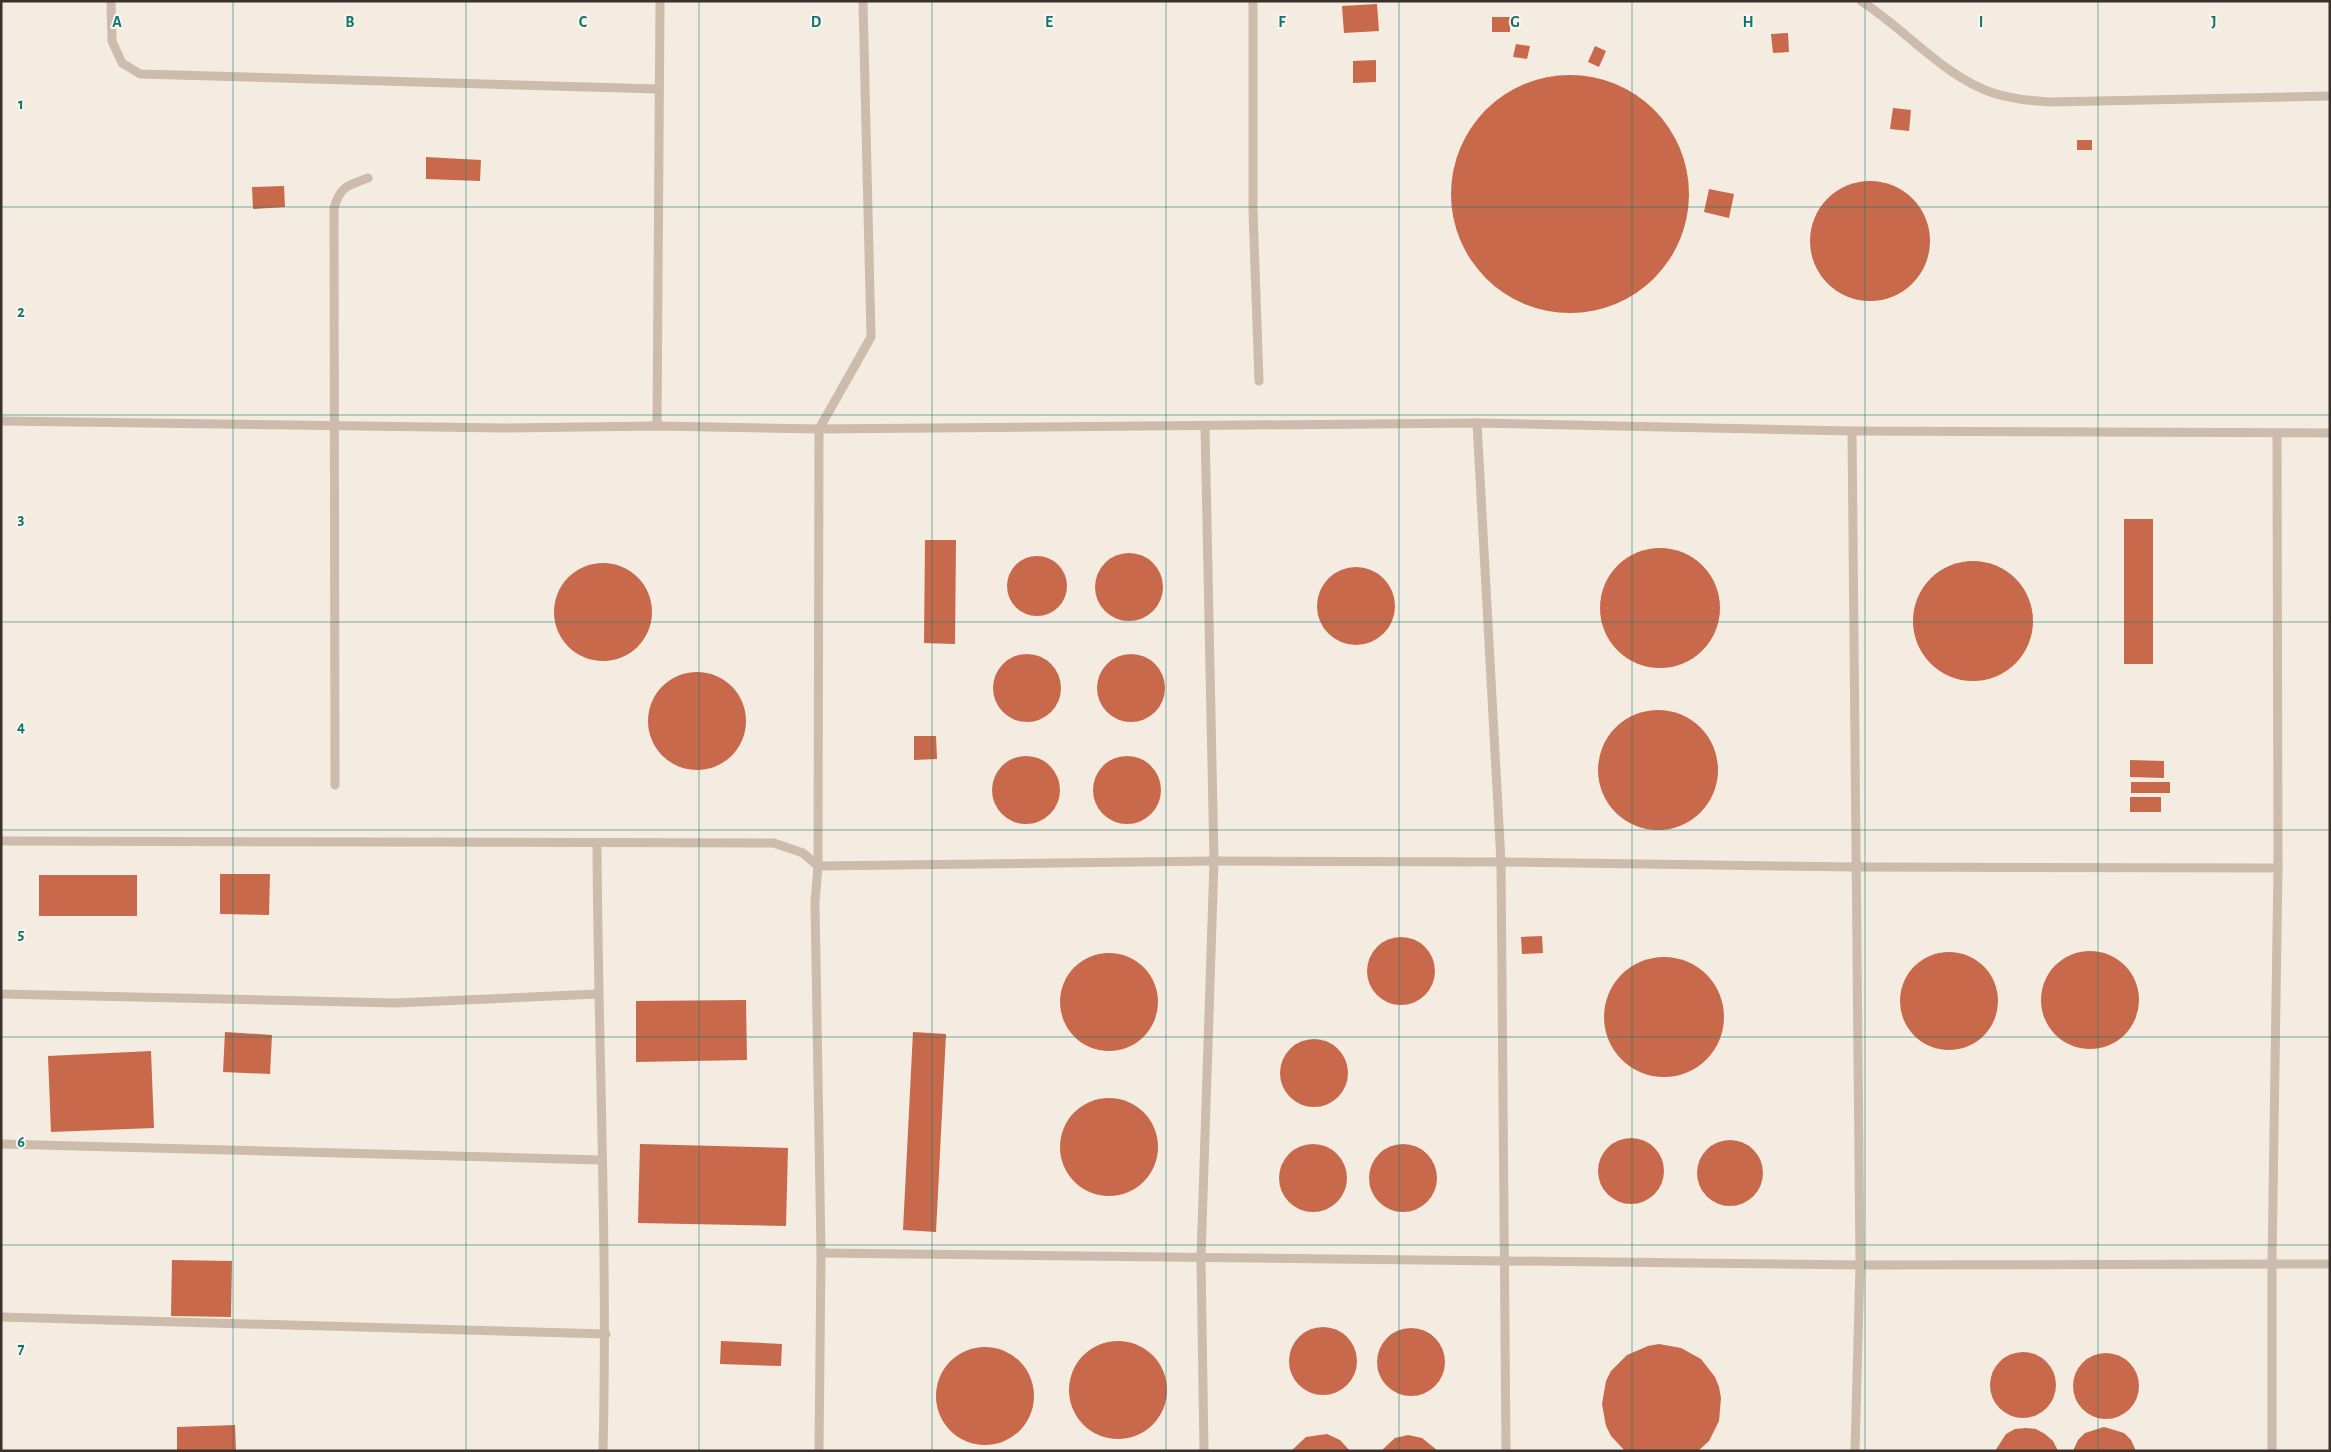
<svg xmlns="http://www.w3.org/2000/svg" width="2331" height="1452" viewBox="0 0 2331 1452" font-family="'Alegreya Sans',sans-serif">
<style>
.building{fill:#c8694b}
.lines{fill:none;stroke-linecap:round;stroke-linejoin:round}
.service{stroke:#cdbbac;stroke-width:9}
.grid{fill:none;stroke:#0f766e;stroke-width:1;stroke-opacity:0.55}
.grid-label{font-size:16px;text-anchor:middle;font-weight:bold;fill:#0f766e;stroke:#fbf5ee;stroke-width:4;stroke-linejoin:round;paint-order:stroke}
</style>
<rect width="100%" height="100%" fill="#f4ebe1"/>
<g class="building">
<polygon points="1377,4 1379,31 1344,33 1342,6"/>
<rect x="1492" y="17" width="18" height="15"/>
<polygon points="1788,33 1789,52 1773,53 1771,34"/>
<polygon points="1516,44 1530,46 1527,59 1513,57"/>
<polygon points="1595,46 1606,51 1599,67 1588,62"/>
<polygon points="1376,60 1376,82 1353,83 1353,61"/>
<circle cx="1570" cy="194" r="119"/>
<polygon points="1893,108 1911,110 1909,131 1890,129"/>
<rect x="2077" y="140" width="15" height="10"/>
<polygon points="426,157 481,160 480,181 426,179"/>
<circle cx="1870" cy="241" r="60"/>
<polygon points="284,186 285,207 253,209 252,187"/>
<polygon points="1709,189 1734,194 1729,218 1704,212"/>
<rect x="2124" y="519" width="29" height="145"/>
<polygon points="925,540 956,540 955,644 924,643"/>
<circle cx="1660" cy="608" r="60"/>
<circle cx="1129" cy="587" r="34"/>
<circle cx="1037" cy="586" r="30"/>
<circle cx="1973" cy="621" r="60"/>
<circle cx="603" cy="612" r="49"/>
<circle cx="1356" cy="606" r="39"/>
<circle cx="1027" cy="688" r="34"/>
<circle cx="1131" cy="688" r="34"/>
<circle cx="697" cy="721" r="49"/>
<circle cx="1658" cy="770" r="60"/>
<polygon points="914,736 936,736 937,759 914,760"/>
<circle cx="1026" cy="790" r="34"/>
<circle cx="1127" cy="790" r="34"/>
<polygon points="2130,760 2164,761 2164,778 2130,777"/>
<rect x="2131" y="782" width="39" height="11"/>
<rect x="2130" y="797" width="31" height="15"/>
<polygon points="220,874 270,874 269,915 220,914"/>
<rect x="39" y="875" width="98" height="41"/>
<polygon points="1542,936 1543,953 1522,954 1521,937"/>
<circle cx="1401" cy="971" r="34"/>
<circle cx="2090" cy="1000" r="49"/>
<circle cx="1949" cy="1001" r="49"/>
<circle cx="1109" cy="1002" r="49"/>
<circle cx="1664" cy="1017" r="60"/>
<polygon points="746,1000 747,1060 636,1062 636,1001"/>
<polygon points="225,1032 272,1035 270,1074 223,1072"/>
<polygon points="913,1032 946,1034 936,1232 903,1230"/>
<circle cx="1314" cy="1073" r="34"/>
<polygon points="151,1051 154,1128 51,1132 48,1056"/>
<circle cx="1109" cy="1147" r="49"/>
<circle cx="1631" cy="1171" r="33"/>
<circle cx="1730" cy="1173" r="33"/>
<circle cx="1313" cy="1178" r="34"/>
<polygon points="640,1144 788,1148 786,1226 638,1223"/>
<circle cx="1403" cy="1178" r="34"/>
<polygon points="172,1260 232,1261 231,1317 171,1316"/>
<circle cx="1323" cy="1361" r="34"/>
<circle cx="1411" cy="1362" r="34"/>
<circle cx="1118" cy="1390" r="49"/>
<polygon points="721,1341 782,1344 781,1366 720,1364"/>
<polygon points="1659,1344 1681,1348 1701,1359 1715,1377 1719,1387 1721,1398 1719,1421 1709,1441 1698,1451 1625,1451 1611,1436 1606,1426 1602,1404 1606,1381 1611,1371 1627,1355 1648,1346"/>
<circle cx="985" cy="1396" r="49"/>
<circle cx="2023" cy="1385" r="33"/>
<circle cx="2106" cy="1386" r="33"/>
<polygon points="235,1425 236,1451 177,1451 177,1427"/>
<polygon points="2104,1427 2124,1433 2131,1440 2136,1451 2073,1451 2078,1440 2085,1433"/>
<polygon points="2026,1428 2036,1429 2045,1434 2053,1441 2058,1451 1995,1451 2006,1434 2015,1429"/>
<polygon points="1327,1434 1340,1440 1350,1451 1291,1451 1306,1437"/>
<polygon points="1408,1435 1422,1438 1438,1451 1381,1451 1395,1438"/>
</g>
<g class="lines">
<g class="service">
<polyline points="111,1 112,41 122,63 140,74 658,89"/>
<polyline points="1253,1 1253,211 1259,381"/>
<path d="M1861,1C1905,29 1943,76 1993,93C2012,99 2031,101 2050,102L2330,96"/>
<polyline points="1,421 504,428 657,426 819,429 1477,423 1852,431 2330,433"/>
<polyline points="1477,423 1501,862 1506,1451"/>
<polyline points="657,426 660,1"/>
<polyline points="1852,431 1860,1265 1855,1451"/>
<path d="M335,785L334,208C340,186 349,185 368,178"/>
<polyline points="1,841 774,843 803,853 818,866 1214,861 1501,862 1856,867 2278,868"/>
<path d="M597,844C598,1047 608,1249 603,1451"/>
<polyline points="1,994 396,1003 597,994"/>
<polyline points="1,1144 601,1160"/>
<polyline points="821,1253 1860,1265 2330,1264"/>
<polyline points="1,1317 606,1334"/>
<polyline points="819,1451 821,1253 815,902 818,866 819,429 871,337 863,1"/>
<polyline points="1204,1451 1201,1258 1214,861 1205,426"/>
<polyline points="2272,1451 2272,1264 2278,868 2277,434"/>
</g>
</g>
<path class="grid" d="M233,1V1451M466,1V1451M699,1V1451M932,1V1451M1166,1V1451M1399,1V1451M1632,1V1451M1865,1V1451M2098,1V1451M1,207H2330M1,415H2330M1,622H2330M1,830H2330M1,1037H2330M1,1245H2330"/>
<g class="grid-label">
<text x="117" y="27">A</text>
<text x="350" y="27">B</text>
<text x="583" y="27">C</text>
<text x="816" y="27">D</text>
<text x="1049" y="27">E</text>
<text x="1282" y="27">F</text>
<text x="1515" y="27">G</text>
<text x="1748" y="27">H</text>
<text x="1981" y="27">I</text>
<text x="2214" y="27">J</text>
<text x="21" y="109">1</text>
<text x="21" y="317">2</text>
<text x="21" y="524">3</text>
<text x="21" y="732">4</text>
<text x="21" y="939">5</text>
<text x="21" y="1147">6</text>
<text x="21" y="1354">7</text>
</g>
<rect width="2331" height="1452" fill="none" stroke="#3b302b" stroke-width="5"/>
</svg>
